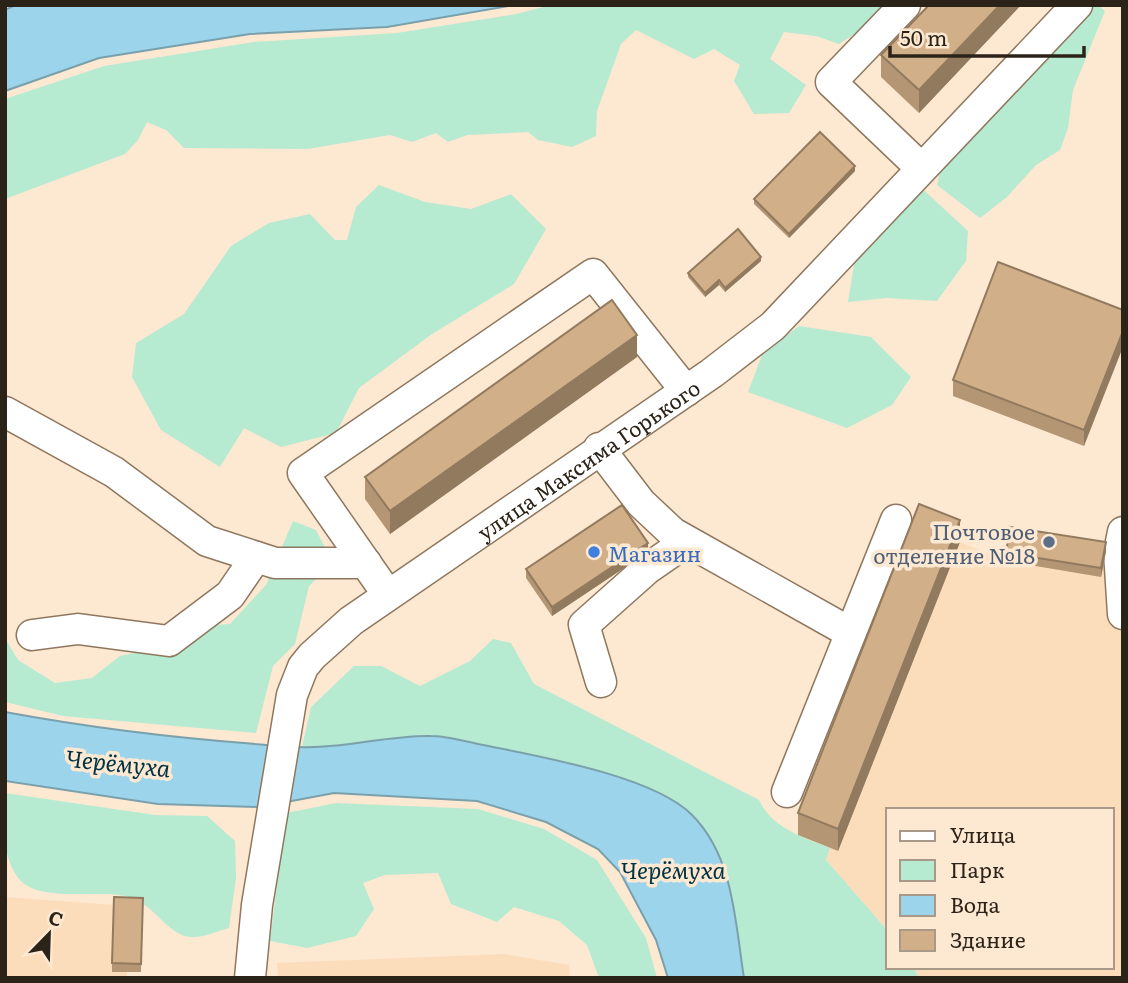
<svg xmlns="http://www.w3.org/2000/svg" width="1128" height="983" viewBox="0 0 1128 983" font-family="Literata,serif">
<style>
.built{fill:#fcddbb}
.green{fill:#b6ead1}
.water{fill:#9cd5eb;stroke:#7aa0ac;stroke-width:2}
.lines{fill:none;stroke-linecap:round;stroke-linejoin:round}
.minor-casing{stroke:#8e775e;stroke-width:33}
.minor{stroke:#fff;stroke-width:30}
.wall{fill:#b49675}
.shaded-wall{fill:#927a5f}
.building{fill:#d1af88;stroke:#927a5f;stroke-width:2}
.service-dot{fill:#5c6f8a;stroke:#fde8d2;stroke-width:2.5}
.shop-dot{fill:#3f7fe0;stroke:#fde8d2;stroke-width:2.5}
.labels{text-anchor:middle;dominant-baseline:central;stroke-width:7;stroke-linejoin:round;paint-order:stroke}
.street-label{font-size:21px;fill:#2c2318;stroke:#fde8d2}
.service-label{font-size:21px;fill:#4e5e75;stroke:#fde8d2;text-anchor:end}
.shop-label{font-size:21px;fill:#366cbe;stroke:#fde8d2;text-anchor:start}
.water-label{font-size:23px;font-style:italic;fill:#003242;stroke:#fde8d2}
</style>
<rect width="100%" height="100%" fill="#fde8d2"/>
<g class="built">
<polygon points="960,542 1006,561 1123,554 1123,978 919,978 913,967 1112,967 1112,810 888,810 888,931 826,860 830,848 838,850"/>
<polygon points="5,897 143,907 141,972 127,972 127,978 5,978"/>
<polygon points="504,954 569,965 570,978 278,978 277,963"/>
</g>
<g class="green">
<polygon points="551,5 886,5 873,22 839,44 816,36 784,32 770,59 806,85 789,113 754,114 734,81 740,65 714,49 694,59 636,30 621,44 597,111 596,136 572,147 538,140 528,132 467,135 448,142 436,133 412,142 390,135 308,149 184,148 166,130 147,122 138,140 125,154 5,199 5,99 104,66 254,42 397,33 516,14"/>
<polygon points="1088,5 1098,5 1105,11 1073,90 1068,128 1060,150 1036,165 1007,197 980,218 937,185 943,157"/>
<polygon points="917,184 968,231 966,261 937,301 887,298 848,302 856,252"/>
<polygon points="379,185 425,202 471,209 511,194 546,229 514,284 432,334 359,388 336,433 281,447 244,428 220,467 161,430 132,377 136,343 184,314 231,246 269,223 310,214 335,240 347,240 356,207"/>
<polygon points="799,326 871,337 911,377 892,405 847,428 748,392 762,355"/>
<polygon points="293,521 316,530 333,563 309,586 295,644 273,666 256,733 63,716 5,702 5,638 18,660 55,683 92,678 120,656 144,651 198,626 230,624 266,585"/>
<path d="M493,639L511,643L534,684L759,800C772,828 803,837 830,848L826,860L888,931V967H913L919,978H744L727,871L691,813L668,797L615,777L534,755L302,747L311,707L354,666H381L420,686L470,661Z"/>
<path d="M5,793L155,815L207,816L235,841L236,878L229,928C218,931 203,938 192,937C166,936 154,901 125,896C96,890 40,902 20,880C0,856 5,823 5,793Z"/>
<polygon points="336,803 478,809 544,829 597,860 646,938 657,978 599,978 587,945 559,921 514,907 497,922 451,904 438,873 385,875 363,883 374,909 356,936 307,948 270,941 286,813"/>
</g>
<g class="water">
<polygon points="15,5 515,5 387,27 250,34 99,58 5,91 5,10"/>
<path d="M5,712C102,730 201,741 299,747C343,749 388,735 431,736C448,736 467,742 483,745C537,756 654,776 692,815C734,857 735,922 744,978H668L656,940L620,872L598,849L546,822L477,801L334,793L260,807L158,804L5,781Z"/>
</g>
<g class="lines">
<defs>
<g id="minor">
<polyline points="905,5 831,82 921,168"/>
<polyline points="5,412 114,472 207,541 275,563 366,563"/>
<polyline points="599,448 641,503 673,533 849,632"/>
<polyline points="1123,532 1119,552 1123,614"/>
<polyline points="388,595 303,473 593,274 686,391"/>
<polyline points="32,635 78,629 169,641 230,595 256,557"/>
<polyline points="601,682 584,625 647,569 686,542"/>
<polyline points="787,792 896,520"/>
<path id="s1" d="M250,978L257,905L292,695L303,667L312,656L351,621L712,373L773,326L1077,5"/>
</g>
</defs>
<use href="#minor" class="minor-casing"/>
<use href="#minor" class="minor"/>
</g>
<g class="wall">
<polygon points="929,5 1021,5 919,113 881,77 881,55"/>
<polygon points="855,171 789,238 754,204 754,199"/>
<polygon points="761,261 725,292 719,285 705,297 688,277 688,273"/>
<polygon points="1123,310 1084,446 953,396 953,380"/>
<polygon points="637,357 390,534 365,499 365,477"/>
<polygon points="960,542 838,851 798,835 798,813"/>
<polygon points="1106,551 1101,577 1006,561 1006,553"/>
<polygon points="648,552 552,616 526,578 526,569"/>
<polygon points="143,898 141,972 112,972 112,963"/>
</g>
<g class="shaded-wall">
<polygon points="1000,5 1021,5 919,113 919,90"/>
<polygon points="855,166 855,171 789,238 789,234"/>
<polygon points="761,257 761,261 725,292 725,288"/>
<polygon points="719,280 719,285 705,297 705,293"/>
<polygon points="1123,331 1123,347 1084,446 1084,430"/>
<polygon points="637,335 637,357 390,534 390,511"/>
<polygon points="960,520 960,542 838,851 838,829"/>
<polygon points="1106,542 1106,551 1101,577 1101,568"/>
<polygon points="648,543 648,552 552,616 552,607"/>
</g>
<g class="building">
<polygon points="929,5 1000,5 919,90 881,55"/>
<polygon points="820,132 855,166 789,234 754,199"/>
<polygon points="738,229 761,257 725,288 719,280 705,293 688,273"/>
<polygon points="998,262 1123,310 1123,331 1084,430 953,380"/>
<polygon points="612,300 637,335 390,511 365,477"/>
<polygon points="919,504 960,520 838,829 798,813"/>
<polygon points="622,505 648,543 552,607 526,569"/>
<polygon points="1010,527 1106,542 1101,568 1006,553"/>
<polygon points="114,897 143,898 141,964 112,963"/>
</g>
<circle class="service-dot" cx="1049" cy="542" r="7"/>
<circle class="shop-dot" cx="594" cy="552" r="7"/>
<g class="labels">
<g class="street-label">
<text stroke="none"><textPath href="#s1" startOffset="670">улица Максима Горького</textPath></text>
</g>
<g class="service-label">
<text x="1035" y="530">Почтовое<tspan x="1035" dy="24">отделение №18</tspan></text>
</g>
<g class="shop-label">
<text x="608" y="552">Магазин</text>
</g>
<g class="water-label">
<text transform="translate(118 762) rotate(6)">Черёмуха</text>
<text x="673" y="869">Черёмуха</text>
</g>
</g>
<rect width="1128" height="983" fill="none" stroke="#2c2318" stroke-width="14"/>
<rect x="886" y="808" width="228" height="161" fill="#fde8d2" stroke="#a99988" stroke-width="2"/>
<rect x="900" y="831" width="35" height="10" fill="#ffffff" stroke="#a99988" stroke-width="2"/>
<text x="950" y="843" font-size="21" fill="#2c2318">Улица</text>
<rect x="900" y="860" width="35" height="21" fill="#b6ead1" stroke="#a99988" stroke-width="2"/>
<text x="950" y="878" font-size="21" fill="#2c2318">Парк</text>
<rect x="900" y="895" width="35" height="21" fill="#9cd5eb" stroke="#a99988" stroke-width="2"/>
<text x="950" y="913" font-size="21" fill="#2c2318">Вода</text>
<rect x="900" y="930" width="35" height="21" fill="#d1af88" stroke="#a99988" stroke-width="2"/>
<text x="950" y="948" font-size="21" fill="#2c2318">Здание</text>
<g transform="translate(49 934) rotate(23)" stroke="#fde8d2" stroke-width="5" paint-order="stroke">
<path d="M0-5L12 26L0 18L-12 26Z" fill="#2c2318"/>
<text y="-10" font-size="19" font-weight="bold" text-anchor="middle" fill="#2c2318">С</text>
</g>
<path d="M890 46v10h194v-10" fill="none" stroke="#2c2318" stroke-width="3.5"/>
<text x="900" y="46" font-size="21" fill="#2c2318" stroke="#fde8d2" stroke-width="5" paint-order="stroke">50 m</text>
</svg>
